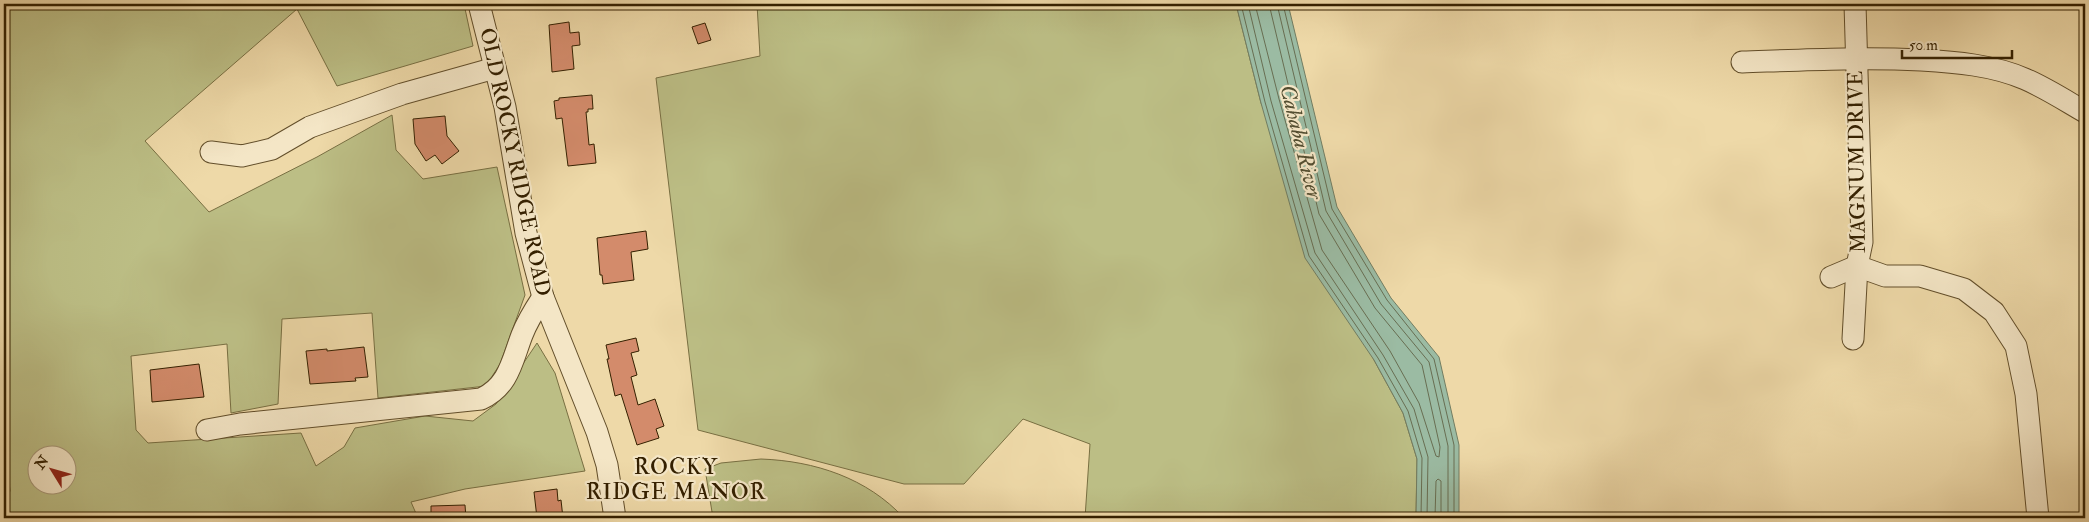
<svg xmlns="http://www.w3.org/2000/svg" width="2089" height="522" viewBox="0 0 2089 522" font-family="'IM FELL Double Pica',serif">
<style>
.green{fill:#bcbe85;stroke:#786f42;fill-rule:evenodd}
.water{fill:#9bbba3;stroke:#727d62}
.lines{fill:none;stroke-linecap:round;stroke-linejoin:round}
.shore{stroke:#686e52;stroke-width:1}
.building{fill:#d38b6b;stroke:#342000}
.minor-casing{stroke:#624e2a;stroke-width:23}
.minor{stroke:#f4e6c6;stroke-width:21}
.labels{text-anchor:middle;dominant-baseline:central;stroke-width:4.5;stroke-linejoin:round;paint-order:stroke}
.street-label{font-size:21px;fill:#342000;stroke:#f4e6c6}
.water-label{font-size:22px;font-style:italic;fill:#534e31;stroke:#f4e6c6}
.neighbourhood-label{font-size:22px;letter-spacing:1px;fill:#342000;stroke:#f4e6c6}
</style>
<rect width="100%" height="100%" fill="#eed9a8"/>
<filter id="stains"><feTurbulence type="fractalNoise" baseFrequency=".004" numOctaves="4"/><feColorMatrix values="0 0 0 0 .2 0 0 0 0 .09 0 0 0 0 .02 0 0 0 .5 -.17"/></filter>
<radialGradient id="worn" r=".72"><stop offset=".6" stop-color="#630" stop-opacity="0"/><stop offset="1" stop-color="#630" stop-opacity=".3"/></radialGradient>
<g class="green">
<path d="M4,4H464L473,46L337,86L297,9L145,141L209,212L317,157L392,115L396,150L423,179L497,167L525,295L500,364L486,386L378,398L372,313L282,319L278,404L231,413L227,344L131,356L136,430L148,443L301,433L316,466L344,447L355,428L425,416L473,421L496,404L537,343L555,373L585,471L465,489L411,502L418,518H4V503L10,491L4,438ZM38,454H68V484H38Z"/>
<polygon points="757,4 1236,4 1261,103 1374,360 1403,413 1417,459 1416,518 1085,518 1090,444 1023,419 964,484 904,484 698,430 656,78 760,56"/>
<path d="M761,459C815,461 867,478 904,518H713L705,469L721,463Z"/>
</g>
<polygon class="water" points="1236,4 1288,4 1337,207 1391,298 1439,357 1459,445 1459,518 1416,518 1417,459 1403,413 1374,360 1305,258 1261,103"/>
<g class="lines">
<g class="shore">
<polyline points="1241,4 1265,102 1309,256 1378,358 1408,411 1422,458 1421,518"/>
<polyline points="1248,4 1271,101 1315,253 1383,355 1414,409 1428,457 1427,518"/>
<polyline points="1255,4 1279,99 1322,250 1390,351 1419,403 1436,456 1439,457 1440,447 1422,365 1375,308 1319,214 1269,4"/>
<polyline points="1277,4 1326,211 1381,304 1429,362 1448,446 1448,518"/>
<polyline points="1283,4 1332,209 1387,300 1434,359 1454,445 1454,518"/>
<polyline points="1435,518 1436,481 1438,479 1441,481 1441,518"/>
</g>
</g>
<g class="building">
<polygon points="569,22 570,33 579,32 580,45 572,46 574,69 552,72 549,25"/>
<polygon points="705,23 711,40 698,44 692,27"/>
<polygon points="592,95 593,109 588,109 588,112 586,112 589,145 594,144 596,163 568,166 562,118 556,119 554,101 559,100 559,98"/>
<polygon points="445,116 447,136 459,151 442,164 435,155 426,161 415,144 413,119"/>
<polygon points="646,231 648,249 631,252 634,280 603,284 602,275 600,275 597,238"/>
<polygon points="636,338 639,351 631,353 637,375 631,377 638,405 655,399 664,426 656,429 659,438 637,445 621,394 615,396 607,359 609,359 606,345"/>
<polygon points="364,347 368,377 355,378 356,381 310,384 306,351 327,349 327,351"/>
<polygon points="199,364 204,397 152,402 150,370"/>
<polygon points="557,489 558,501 561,500 563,518 537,518 534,492"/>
<polygon points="465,505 466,518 431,518 431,506"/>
</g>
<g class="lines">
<defs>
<g id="minor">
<polyline points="479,4 505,107 526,233 543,297 597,432 607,465 615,518"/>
<path d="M1742,62C1801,60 1861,57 1921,60C1955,62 1993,65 2025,79C2046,88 2066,101 2085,112"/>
<polyline points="211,152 242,156 272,149 310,127 402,94 495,68"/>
<polyline points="1831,277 1857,266 1885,276 1920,276 1964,289 1994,312 2016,346 2026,394 2038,518"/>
<polyline points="1853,339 1857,266 1862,242 1855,4"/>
<path d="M207,430L240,424L481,399C509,386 512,361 522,335C527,322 535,309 543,297"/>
</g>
</defs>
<use href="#minor" class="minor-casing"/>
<use href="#minor" class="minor"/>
</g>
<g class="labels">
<g class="street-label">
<text transform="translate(515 162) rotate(78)">OLD ROCKY RIDGE ROAD</text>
<text transform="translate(1857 162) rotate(-91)">MAGNUM DRIVE</text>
</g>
<g class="water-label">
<text transform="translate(1301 142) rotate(76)">Cahaba River</text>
</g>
<g class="neighbourhood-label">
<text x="676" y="467">ROCKY<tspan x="676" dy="25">RIDGE MANOR</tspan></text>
</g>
</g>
<rect width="2089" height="522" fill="none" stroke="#eed9a8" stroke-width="20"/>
<rect x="5" y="5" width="2079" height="512" fill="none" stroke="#342000" stroke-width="2.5"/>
<rect x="10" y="10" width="2069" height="502" fill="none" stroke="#342000"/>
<g transform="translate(52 470) rotate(307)"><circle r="24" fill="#f4e6c6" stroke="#a79777"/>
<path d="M0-4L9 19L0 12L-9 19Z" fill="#8f2418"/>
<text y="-8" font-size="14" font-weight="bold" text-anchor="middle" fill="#342000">N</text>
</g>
<path d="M1902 50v8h110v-8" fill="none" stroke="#342000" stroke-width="2.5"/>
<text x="1909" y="50" font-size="15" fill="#342000" stroke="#f4e6c6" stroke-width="4" paint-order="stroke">50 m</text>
<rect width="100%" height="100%" filter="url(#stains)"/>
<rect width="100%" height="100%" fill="url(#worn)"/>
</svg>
